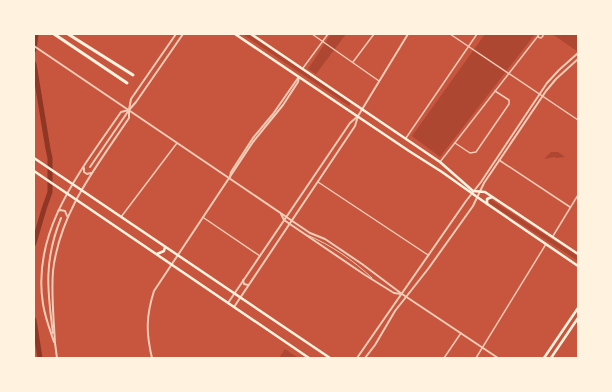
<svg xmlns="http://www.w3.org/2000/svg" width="612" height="392" viewBox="0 0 612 392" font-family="'Archivo Narrow',sans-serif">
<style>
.green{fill:#ae4732}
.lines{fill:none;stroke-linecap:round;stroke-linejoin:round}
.river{stroke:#8f3625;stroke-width:5}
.service{stroke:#f1ccb7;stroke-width:1}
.minor{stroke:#f1ccb7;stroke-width:1.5}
.tertiary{stroke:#f1ccb7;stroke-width:2}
.secondary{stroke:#fff3e0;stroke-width:2.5}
.primary{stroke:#fff3e0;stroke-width:2.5}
.motorway{stroke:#fff3e0;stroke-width:3}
</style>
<rect width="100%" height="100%" fill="#c8553d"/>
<g class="green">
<polygon points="242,34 248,34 351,103 349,106"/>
<polygon points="331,34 346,34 316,74 308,69"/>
<polygon points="485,34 535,34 440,157 412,136"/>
<polygon points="552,34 578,34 578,51 577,51"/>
<polygon points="551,152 558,152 565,157 557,158 554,157 544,159"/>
<polygon points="489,199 490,199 578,256 578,261 489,203"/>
<polygon points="285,349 298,358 279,358"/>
</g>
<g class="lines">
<g class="river">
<polyline points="34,50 36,34"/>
<polyline points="34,64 48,149 50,158 50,192 44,209 34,243"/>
<polyline points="34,320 40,358"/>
</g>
<path class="service" d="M307,235C331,245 353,260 372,278"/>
<g class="minor">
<polyline points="312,34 379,81"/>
<polyline points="450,34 578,120"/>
<polyline points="538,34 538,37 541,38 543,36 543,34"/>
<polyline points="353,62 374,34"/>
<polyline points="303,68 328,34"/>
<polyline points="406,138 477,34"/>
<polyline points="455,143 470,153 476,152 509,104 509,100 495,91"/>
<polyline points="499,160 570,207"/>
<polyline points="440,162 538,36"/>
<polyline points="318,182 428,255"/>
<polyline points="121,217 177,143"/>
<polyline points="204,218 260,256"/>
<polyline points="553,236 578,195"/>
<polyline points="444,358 461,333"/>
<polyline points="476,358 546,244"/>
</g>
<g class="tertiary">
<polyline points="34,46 310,233 325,239 362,264 402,294 498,358"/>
<polyline points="90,167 129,110 136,102 183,34"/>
<polyline points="84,168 84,172 87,174 91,173"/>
<polyline points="230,177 231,172 253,138 273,114 298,78"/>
<polyline points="58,211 60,210 65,211 67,216"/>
<polyline points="281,214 284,220 365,275 394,293 401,294"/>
<polyline points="243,280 244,284 248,285"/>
<polyline points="228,303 350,123 357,117"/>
<polyline points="234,307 355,126 358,116 408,34"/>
<path d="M53,333C47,289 44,260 61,218"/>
<path d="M54,342C50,330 45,317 43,304C31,230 82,169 121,112L129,110"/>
<polyline points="55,343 57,358"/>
<path d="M55,344C54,320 51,295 53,271C60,211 97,166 129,118V110L131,99L176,34"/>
<path d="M152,358C146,333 146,316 154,291L253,142L283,105L298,82L299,77"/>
<polyline points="357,358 466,201 481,182 547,83 559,70 578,53"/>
<polyline points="365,358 375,345 395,311 428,269 473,206 484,183 546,91 556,79 578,59"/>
</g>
<g class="secondary">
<polyline points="34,158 330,358"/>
<polyline points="34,171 309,358"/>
<polyline points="157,254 164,251 165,247"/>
</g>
<g class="primary">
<polyline points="235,34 409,151 442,172 480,199 578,266"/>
<polyline points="251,34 440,162 473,191 485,192 578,254"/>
<polyline points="487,204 487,199 492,197"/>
<polyline points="544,358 578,308"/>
<polyline points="551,358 578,318"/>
</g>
<g class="motorway">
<polyline points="54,34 127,83"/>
<polyline points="68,34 133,75"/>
</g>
</g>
<rect width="612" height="392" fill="none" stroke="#fff3e0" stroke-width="70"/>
</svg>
